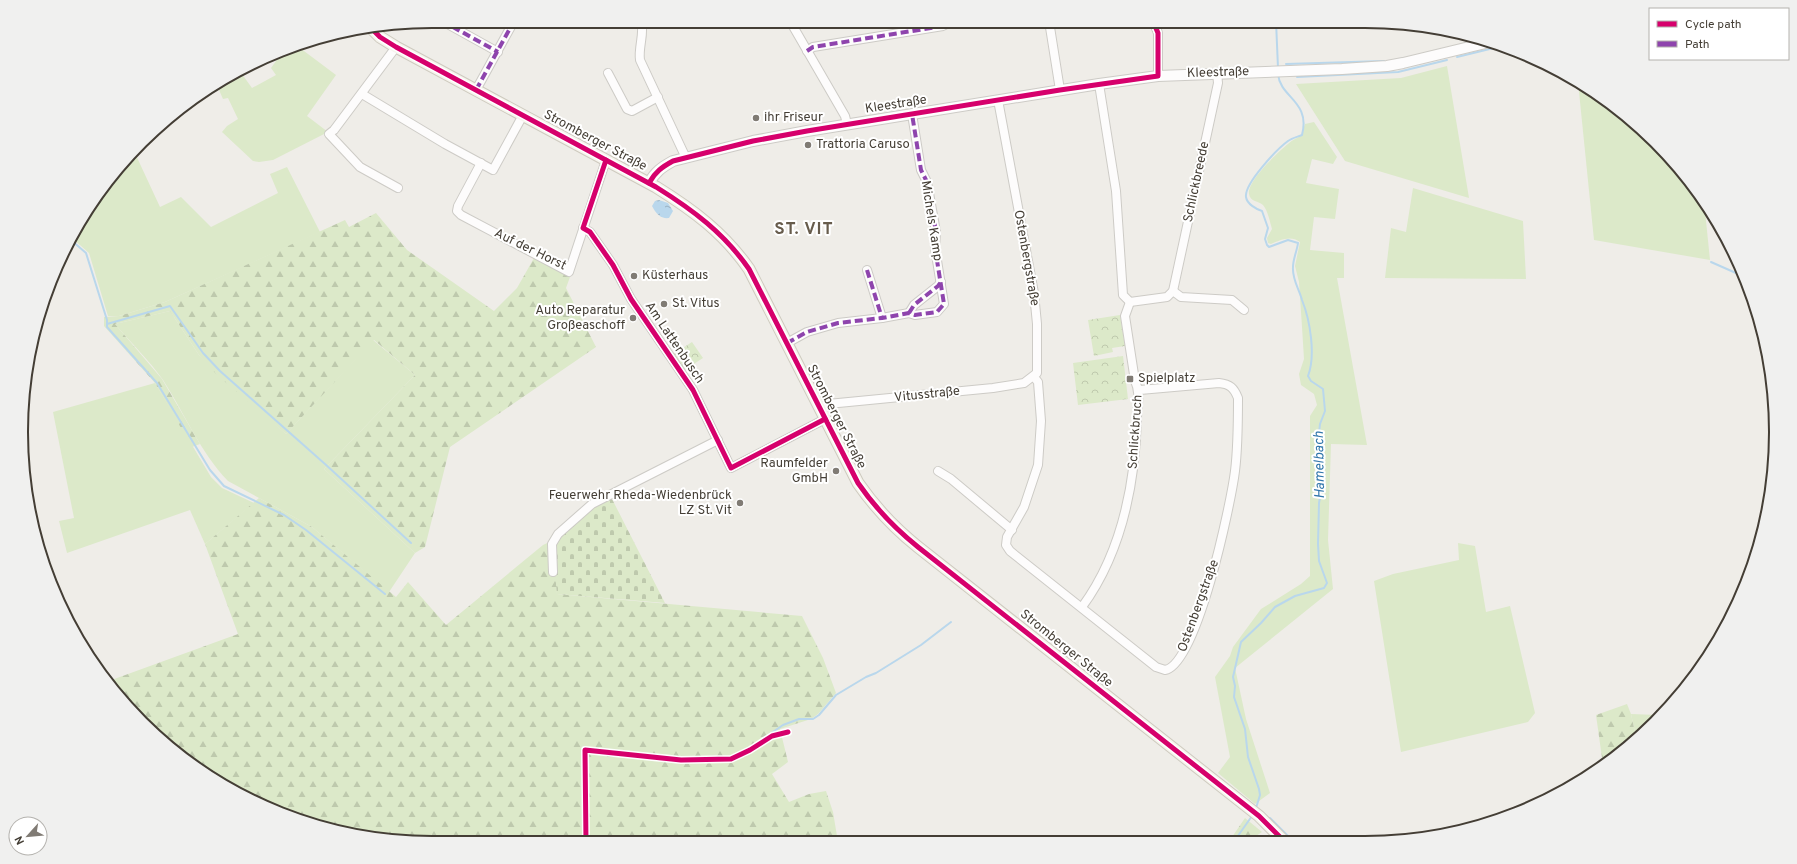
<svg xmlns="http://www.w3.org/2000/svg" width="1797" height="864" viewBox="0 0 1797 864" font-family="Overpass,sans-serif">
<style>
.grass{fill:#dce9c9}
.forest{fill:url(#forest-firs)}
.cemetery{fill:url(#cemetery-stones)}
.park{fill:url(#park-crowns)}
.water{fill:url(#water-ripples)}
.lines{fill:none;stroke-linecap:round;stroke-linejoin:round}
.stream{stroke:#b9d7ec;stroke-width:2}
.minor-casing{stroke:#cdcbc6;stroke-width:10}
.tertiary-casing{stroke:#cdcbc6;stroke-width:12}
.secondary-casing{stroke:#cecabf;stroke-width:13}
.minor{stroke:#fdfcfc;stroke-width:8}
.tertiary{stroke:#fdfcfc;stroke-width:10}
.secondary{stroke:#f6f4ed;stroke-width:11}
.quiet{stroke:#8e44ad;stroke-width:4;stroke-dasharray:8 4;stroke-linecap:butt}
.cycleway-casing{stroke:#fff;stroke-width:8}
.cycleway{stroke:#d6006c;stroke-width:5}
.poi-dot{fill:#807b74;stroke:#fff;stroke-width:1.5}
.labels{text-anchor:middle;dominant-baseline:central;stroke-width:4;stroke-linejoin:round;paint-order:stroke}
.street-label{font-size:13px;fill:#443e35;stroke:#fff}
.poi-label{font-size:13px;fill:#443e35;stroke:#fff;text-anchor:start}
.water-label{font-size:14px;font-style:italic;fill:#3277ac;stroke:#fff}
.district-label{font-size:17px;font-weight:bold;letter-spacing:1px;fill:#675c4c;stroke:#fff}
.rim{fill:none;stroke:#443e35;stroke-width:2}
</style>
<defs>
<pattern id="forest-firs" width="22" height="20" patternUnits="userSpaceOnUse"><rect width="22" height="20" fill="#dce9c9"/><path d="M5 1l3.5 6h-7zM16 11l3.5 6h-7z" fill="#bec9ad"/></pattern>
<pattern id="cemetery-stones" width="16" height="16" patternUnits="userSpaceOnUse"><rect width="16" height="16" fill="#dce9c9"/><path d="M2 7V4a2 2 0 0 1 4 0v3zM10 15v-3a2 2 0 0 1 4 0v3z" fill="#bec9ad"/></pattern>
<pattern id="park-crowns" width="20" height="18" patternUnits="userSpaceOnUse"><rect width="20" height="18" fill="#dce9c9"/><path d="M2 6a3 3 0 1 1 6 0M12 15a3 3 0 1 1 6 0" fill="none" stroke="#bec9ad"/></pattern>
<pattern id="water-ripples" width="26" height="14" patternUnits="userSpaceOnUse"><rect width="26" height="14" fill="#b9d7ec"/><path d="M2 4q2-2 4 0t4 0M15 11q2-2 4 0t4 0" fill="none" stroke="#98b0c0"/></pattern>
</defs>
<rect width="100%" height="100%" fill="#efede8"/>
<g class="grass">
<polygon points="296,45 336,75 307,116 328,132 273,160 259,162 253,161 222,132 227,126 238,119 228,98 223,99 216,83 239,70 252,88 276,75 271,68 284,50"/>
<polygon points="1447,66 1469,198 1345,161 1296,84 1401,78"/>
<polygon points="1578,82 1594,90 1656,142 1704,201 1710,260 1594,240"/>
<path d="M1314,122L1337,157L1333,164L1312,159L1306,183L1339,189L1335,219L1314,217L1310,250L1344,253V278H1337L1367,445L1331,444L1328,540L1333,589L1235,668L1246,719L1270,793L1255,804L1218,773L1230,757L1215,677L1230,656L1233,647L1261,609L1301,584L1310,576V416L1317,405L1314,394L1301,385L1299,374L1304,359L1302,327L1299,282L1295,266L1300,242C1291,235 1280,240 1271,244L1268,243L1267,238L1272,229C1270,222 1268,211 1263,205C1259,201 1250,202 1249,194C1247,181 1278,152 1288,144C1292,140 1297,138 1301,136L1305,124Z"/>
<path d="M134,151L160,207L181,197L211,227L278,193L270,174L287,167L320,232L165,302L119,316H108L89,253L72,238C89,207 107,176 134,151Z"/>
<polygon points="1413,188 1523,221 1526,279 1385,278 1391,228 1406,232"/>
<path d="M170,311L199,355L286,434L373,340L415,375L324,469L415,553L389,592L312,527L228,481C200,452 185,414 163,380C150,361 130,342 115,324Z"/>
<polygon points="155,383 211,477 222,488 254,503 205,544 190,510 67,553 59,521 74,518 53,412"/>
<polygon points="1458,543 1475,546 1486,612 1510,606 1535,713 1528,722 1401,752 1374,581 1393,574 1459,560"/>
<polygon points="1631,714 1658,715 1636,737"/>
</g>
<g class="forest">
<polygon points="376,213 407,250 494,311 517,288 534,258 570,277 566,288 596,347 450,447 425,547 415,553 324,469 415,375 374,340 286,434 217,375 199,355 170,311 115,324 162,379 200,444 192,447 155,383 104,326 104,317 119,316 165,302 345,220 349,227"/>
<polygon points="259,498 312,527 396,597 408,582 446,625 543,545 560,537 555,544 557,594 802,616 823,658 836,693 818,714 811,719 780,729 788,762 772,774 789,802 809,794 826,791 833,812 838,842 432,843 352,835 275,812 203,774 142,723 106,682 238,634 205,544"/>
<polygon points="1627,704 1631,714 1636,737 1615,758 1603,765 1596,715"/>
<polygon points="1245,818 1262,832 1250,840 1228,840 1232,837"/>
</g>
<path class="cemetery" d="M611,497L665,603L557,594C556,584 553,551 555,544C558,532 600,504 611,497Z"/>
<g class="park">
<polygon points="1120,315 1125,346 1112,348 1113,352 1094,356 1088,320"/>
<polygon points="692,342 703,358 683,371 672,355"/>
<polygon points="1123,356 1128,399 1078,405 1073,363"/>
</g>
<path class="water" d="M659,200L668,203L673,211L669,218C661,219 656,214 652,206L655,201Z"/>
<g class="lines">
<g class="stream">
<polyline points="1276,21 1278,68"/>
<polyline points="1465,43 1479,39"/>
<polyline points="1457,57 1502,46"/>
<polyline points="1286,64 1384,61"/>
<polyline points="1297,77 1398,72 1447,60"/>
<polyline points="71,240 86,253 107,320 107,327 157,383 210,470 224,486 284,515 306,530 385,594"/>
<polyline points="1711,262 1745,277"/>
<polyline points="107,324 170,306 203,353 220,371 325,464 411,543"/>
<polyline points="767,737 767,736 783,725 799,719 813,719 819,715 836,695 866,677 876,673 921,645 951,622"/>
<path d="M1256,808L1260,795L1259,789L1248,757L1245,729L1234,697L1235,686L1233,677L1241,642L1261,623L1275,607L1295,596L1324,588L1327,583L1319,561L1318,544L1319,503L1323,480L1318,442L1320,424L1325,411L1323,389L1311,381L1308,376C1316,355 1310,320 1302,300C1299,289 1292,279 1293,267C1293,259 1297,251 1298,243L1288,240L1269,247L1267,245L1265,239L1268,228L1262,211C1256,209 1247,204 1246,197C1244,184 1277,149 1288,141C1292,138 1297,137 1302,135C1311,101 1280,98 1278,74"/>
<polyline points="1270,818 1292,840"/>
<polyline points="1235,840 1252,816"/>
</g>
<defs>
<g id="minor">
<polyline points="442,21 498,52"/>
<path d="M641,21C645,33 638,47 640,60L686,158"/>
<polyline points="790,21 845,116 847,124"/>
<polyline points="1049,21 1060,90"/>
<polyline points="1153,21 1158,33 1158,76"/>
<polyline points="396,47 334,130 329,134 360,167 398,188"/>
<polyline points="807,51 813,47 943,26 952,21"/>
<polyline points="608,73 627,109 632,111 658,97"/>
<polyline points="1099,84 1116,191 1123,295 1130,302"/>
<polyline points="476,90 514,21"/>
<polyline points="362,94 445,144 493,170 523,115"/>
<polyline points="481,163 458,206 457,211 461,215 569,272 606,160"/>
<polyline points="583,228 590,232 613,265 631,299 693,390 731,468 825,419"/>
<polyline points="867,270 882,318"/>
<polyline points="1173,291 1181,297 1232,300 1244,310"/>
<polyline points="1130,302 1167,297 1173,291 1218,83 1217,73"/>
<polyline points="909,313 914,305 938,286 941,282"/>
<polyline points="787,343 807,332 838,323 882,318 909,313 915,315 937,312 944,304 935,248 936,232 927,182 921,170 912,114"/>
<path d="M1034,377L1038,382L1041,421L1038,465L1024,507L1007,537L1006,545L1010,551L1156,667L1165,670C1197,665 1231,503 1235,471C1238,447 1238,422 1238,398C1234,388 1230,384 1219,383L1140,390"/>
<polyline points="820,408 828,404 993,388 1024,383 1037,373 1037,324 1034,293 998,100"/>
<polyline points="938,471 951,479 1012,530"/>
<polyline points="553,572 552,544 558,534 592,504 718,440"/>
<path d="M1082,607C1121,554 1135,484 1137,419C1137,406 1141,393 1135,381L1125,316L1130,302"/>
</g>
<path id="tertiary" d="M649,183C655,172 662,167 673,161L753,141L807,131L1099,84L1158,76L1342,69L1387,66L1403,63L1490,42"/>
<path id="secondary" d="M370,27L380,37L396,47L656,187C693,210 724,233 749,269L858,483C876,509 893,527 918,547L1259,816L1283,840"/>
</defs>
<use href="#minor" class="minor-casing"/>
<use href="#tertiary" class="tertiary-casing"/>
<use href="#secondary" class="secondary-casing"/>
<use href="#minor" class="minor"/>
<use href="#tertiary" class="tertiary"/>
<use href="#secondary" class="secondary"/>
<g class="quiet">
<polyline points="442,21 498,52"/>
<polyline points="807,51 813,47 943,26 952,21"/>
<polyline points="476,90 514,21"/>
<polyline points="867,270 882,318"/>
<polyline points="909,313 914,305 938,286 941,282"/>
<polyline points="787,343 807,332 838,323 882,318 909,313 915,315 937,312 944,304 935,248 936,232 927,182 921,170 912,114"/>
</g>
<defs>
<g id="cycleway">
<path d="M370,27L380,37L396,47L656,187C693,210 724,233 749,269L858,483C876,509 893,527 918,547L1259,816L1283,840"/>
<polyline points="606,160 583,228 590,232 613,265 631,299 693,390 731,468 825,419"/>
<path d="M649,183C655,172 662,167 673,161L753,141L807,131L1060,90L1158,76V33L1153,21"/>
<polyline points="586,842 585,750 681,760 731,759 750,750 772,736 788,732"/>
</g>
</defs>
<use href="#cycleway" class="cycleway-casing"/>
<use href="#cycleway" class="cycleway"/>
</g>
<g class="poi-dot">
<circle cx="756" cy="118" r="4"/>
<circle cx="808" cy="145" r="4"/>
<circle cx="634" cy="276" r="4"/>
<circle cx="664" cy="304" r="4"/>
<circle cx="633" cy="318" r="4"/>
<rect x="1126" y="375" width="8" height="8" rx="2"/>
<circle cx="836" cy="471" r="4"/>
<circle cx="740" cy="503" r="4"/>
</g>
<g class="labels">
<g class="street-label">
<text transform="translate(1218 73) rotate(-2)">Kleestraße</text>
<text transform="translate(896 105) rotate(-9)">Kleestraße</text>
<text transform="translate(595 141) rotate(28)">Stromberger Straße</text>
<text transform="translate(1197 182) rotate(-78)">Schlickbreede</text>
<text transform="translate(931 221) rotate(81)">Michels Kamp</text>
<text transform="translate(530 250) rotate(26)">Auf der Horst</text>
<text transform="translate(1026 258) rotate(80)">Ostenbergstraße</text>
<text transform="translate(674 343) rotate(56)">Am Lattenbusch</text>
<text transform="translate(927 395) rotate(-6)">Vitusstraße</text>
<text transform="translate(836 417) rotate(63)">Stromberger Straße</text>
<text transform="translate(1136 432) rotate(-86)">Schlickbruch</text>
<text transform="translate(1199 606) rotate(-70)">Ostenbergstraße</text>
<text transform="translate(1066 649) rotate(39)">Stromberger Straße</text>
</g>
<g class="poi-label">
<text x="764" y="118">ihr Friseur</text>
<text x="816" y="145">Trattoria Caruso</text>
<text x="642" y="276">Küsterhaus</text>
<text x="672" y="304">St. Vitus</text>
<text x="625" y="311" text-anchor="end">Auto Reparatur<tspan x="625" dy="15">Großeaschoff</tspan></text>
<text x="1138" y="379">Spielplatz</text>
<text x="828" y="464" text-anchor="end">Raumfelder<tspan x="828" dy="15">GmbH</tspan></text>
<text x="732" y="496" text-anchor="end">Feuerwehr Rheda-Wiedenbrück<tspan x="732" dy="15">LZ St. Vit</tspan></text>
</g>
<g class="water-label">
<text transform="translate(1320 465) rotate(-91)">Hamelbach</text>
</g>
<g class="district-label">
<text x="804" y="230">ST. VIT</text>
</g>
</g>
<path d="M0 0H1797V864H0ZM432 28H1365A404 404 0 0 1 1769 432V432A404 404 0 0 1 1365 836H432A404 404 0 0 1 28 432V432A404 404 0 0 1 432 28Z" fill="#f0f0ef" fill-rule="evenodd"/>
<path class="rim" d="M432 28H1365A404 404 0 0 1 1769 432V432A404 404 0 0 1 1365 836H432A404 404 0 0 1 28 432V432A404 404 0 0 1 432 28Z"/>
<rect x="1649" y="8" width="140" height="52" fill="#ffffff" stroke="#b4b2ae"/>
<rect x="1657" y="21" width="20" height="6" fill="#d6006c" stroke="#b4b2ae"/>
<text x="1685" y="28" font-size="12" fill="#443e35">Cycle path</text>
<rect x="1657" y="41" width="20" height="6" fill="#8e44ad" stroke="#b4b2ae"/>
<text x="1685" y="48" font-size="12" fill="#443e35">Path</text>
<g transform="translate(28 836) rotate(243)"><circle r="19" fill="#ffffff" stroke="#b4b2ae"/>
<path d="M0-3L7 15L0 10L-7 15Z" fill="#807b74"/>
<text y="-6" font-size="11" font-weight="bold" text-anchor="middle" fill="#443e35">N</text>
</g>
</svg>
